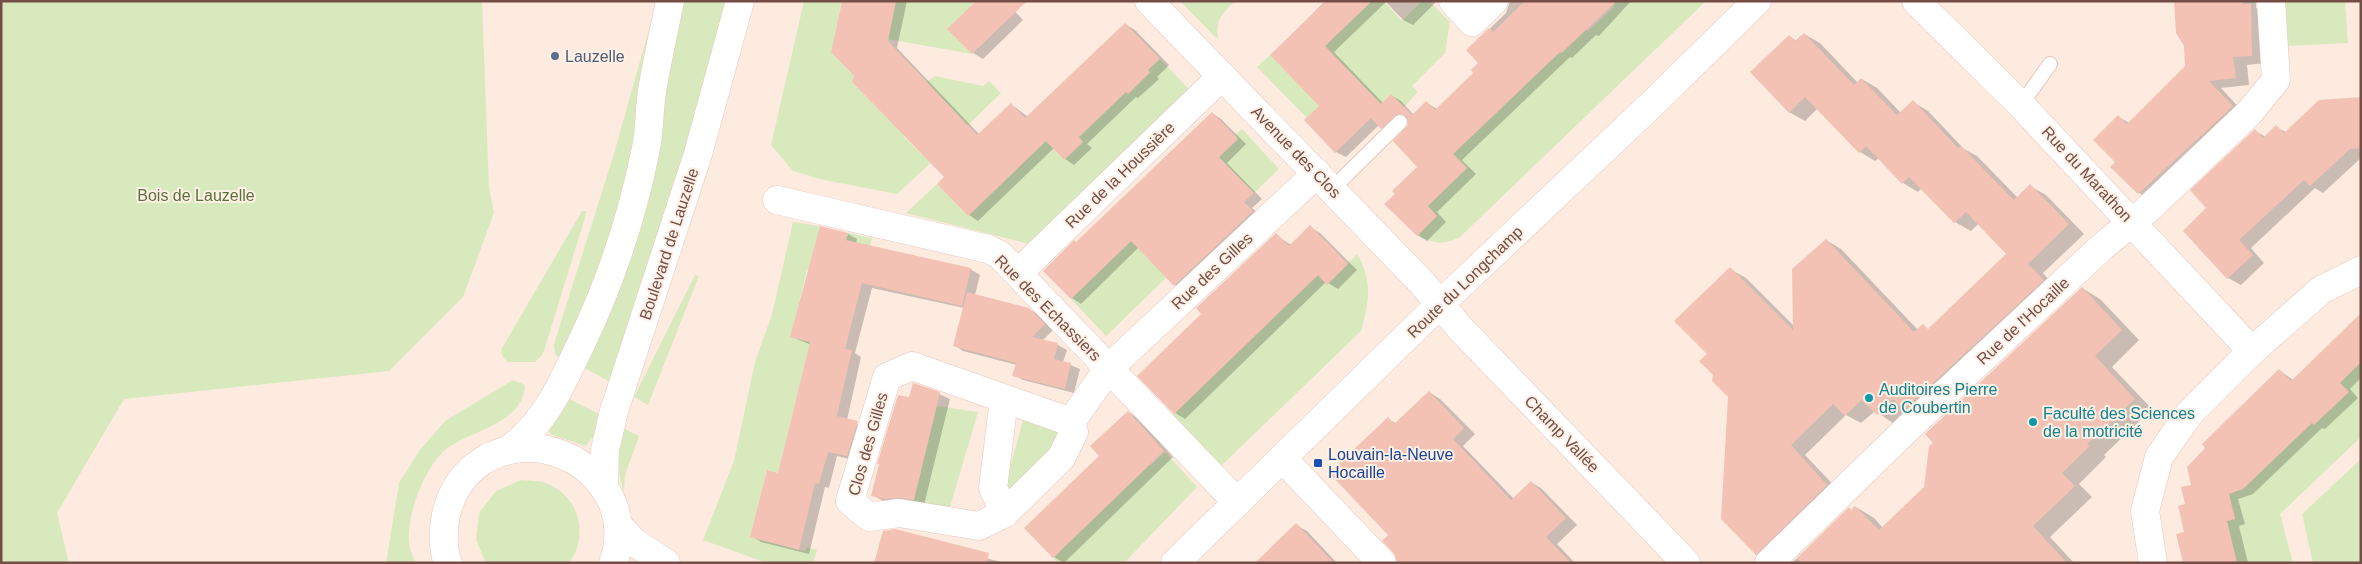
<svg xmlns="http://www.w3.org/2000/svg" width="2362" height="564" viewBox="0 0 2362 564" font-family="Helvetica,sans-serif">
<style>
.green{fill:#d8eabd}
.shadow{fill:#0003}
.building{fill:#f3c2b5}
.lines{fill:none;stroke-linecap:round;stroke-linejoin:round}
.lane-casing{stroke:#e3c7be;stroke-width:16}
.street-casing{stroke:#e3c7be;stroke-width:29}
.secondary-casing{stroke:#e8c7ba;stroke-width:29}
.lane{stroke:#fff;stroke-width:14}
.street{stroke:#fff;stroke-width:28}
.secondary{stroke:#fff;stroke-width:28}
.service-dot{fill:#5c6f8a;stroke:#fff0e5;stroke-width:2}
.culture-dot{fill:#0f9aa8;stroke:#fff0e5;stroke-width:2}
.transit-dot{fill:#1a4fb4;stroke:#fff0e5;stroke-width:2}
.labels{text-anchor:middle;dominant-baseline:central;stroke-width:4;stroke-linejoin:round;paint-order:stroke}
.service-label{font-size:16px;fill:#4e5e75;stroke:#fff0e5;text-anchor:start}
.street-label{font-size:16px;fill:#734d46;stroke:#fff0e5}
.park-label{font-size:16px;fill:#58743c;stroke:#fff0e5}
.culture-label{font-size:16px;fill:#0d838f;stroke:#fff0e5;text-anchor:start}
.transit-label{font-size:16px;fill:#164399;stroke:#fff0e5;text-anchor:start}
</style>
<rect width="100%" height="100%" fill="#fdebdf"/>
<g class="green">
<polygon points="1,1 482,1 489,188 494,213 463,297 389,371 124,399 57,513 69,563 1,563"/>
<path d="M657,1C646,70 638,140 620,207C606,260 582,309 561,359L555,354L554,344L613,157Z"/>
<polygon points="680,1 725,1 695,127 612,383 581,366"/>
<polygon points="804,1 842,1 831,52 854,76 852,82 888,119 907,132 903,136 921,154 928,148 937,157 897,194 824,180 793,171 771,145"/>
<polygon points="896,1 976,1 948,29 972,54 887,39"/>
<path d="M1180,1H1235C1220,16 1216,19 1218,40Z"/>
<polygon points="1357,1 1384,1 1402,21 1422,1 1429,1 1450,22 1445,53 1412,86 1418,92 1404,107 1391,94 1370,114 1357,102 1368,91 1352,74 1307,118 1257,67 1270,55 1299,85 1323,48 1348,24"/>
<path d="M1616,1H1706L1460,237C1442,246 1435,243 1417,236L1437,216L1427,206L1467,168L1453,154L1560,52L1562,53L1586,30L1588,31L1614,7L1613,5Z"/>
<polygon points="2285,1 2345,1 2348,43 2288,46"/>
<polygon points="1160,59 1189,89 1029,244 906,213 937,184 968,216 1046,141 1064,160 1083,142 1075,133 1126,92 1128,94 1150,73 1148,70"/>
<polygon points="935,76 983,86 989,81 1001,93 966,127 926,82"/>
<polygon points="1242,129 1279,169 1254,193 1234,173 1166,278 1106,336 1071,299 1238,139 1235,135"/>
<polygon points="582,211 587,211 543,354 535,362 507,362 503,357 501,350"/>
<polygon points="793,222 820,226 839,268 848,233 872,238 861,283 807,270 791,337 810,342 778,473 767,470 750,537 805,551 807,547 817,550 813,563 767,563 703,540 734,461 755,362 772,314"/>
<path d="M1357,254C1373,280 1369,303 1361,331L1220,467L1170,417L1318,275L1327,284Z"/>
<polygon points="695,275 699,276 648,405 634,397"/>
<polygon points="2361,362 2361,437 2280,514 2293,563 2237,563 2233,546 2229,546 2223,522 2235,519 2229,494 2296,433 2349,392 2340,383"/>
<path d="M513,380L525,385C523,423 476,429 449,447C426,463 407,513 409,540C409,548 413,556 415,563H386L399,483L420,450L445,421Z"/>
<polygon points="565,397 599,414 595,435 585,446 550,434 549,426"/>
<polygon points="937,406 978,412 948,514 912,506"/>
<polygon points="1030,416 1058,427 1056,447 1009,490 1005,486 1023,420"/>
<path d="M625,429L639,436L625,475L624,492C616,471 618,449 625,429Z"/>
<polygon points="1165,452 1197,487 1124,563 1058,563 1053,558 1127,486 1142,455 1151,465"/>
<polygon points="2361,459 2361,563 2313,563 2302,514"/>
<path d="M521,480C529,481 541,480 548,484C580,497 589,537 569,563H486L476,540L479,513L496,491Z"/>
</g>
<g class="shadow">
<polygon points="844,1 907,1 897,48 980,135 1011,104 1028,117 1125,24 1135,30 1169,65 1157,77 1159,79 1138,98 1136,97 1087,144 1092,148 1074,165 1065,159 1054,148 978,221 969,215 945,178"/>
<polygon points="1005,1 1023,20 983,59 973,53"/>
<polygon points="1325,1 1437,1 1413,25 1403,20 1386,2 1334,52 1383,103 1391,95 1401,101 1414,115 1427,103 1437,109 1475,73 1480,63 1468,50 1506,13 1510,1 1631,1 1599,36 1596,35 1572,58 1570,57 1462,160 1476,174 1437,212 1446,222 1427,241 1418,235 1396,194 1419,167 1408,128 1410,119 1391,133 1379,125 1346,157 1336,152 1321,106 1272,55"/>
<polygon points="2176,1 2256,1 2256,8 2264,13 2265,63 2247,65 2249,85 2221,88 2246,115 2153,201 2139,193 2112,167 2117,162 2119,117 2129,123 2186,67 2185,46"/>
<polygon points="1804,34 1820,43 1858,83 1862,79 1877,88 1901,113 1913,102 1928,111 1964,149 1977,156 2018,198 2030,186 2046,195 2084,234 2043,273 2058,290 1920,418 1906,410 1893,423 1875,411 1861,423 1846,415 1805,455 1842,494 1771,563 1757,554 1729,396 1714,374 1709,354 1730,269 1746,278 1794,326 1826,240 1841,249 1918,330 1923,326 1929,330 2008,254 1978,224 1971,231 1955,222 1922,188 1918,192 1903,183 1879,158 1875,161 1860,152 1818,108 1805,121 1789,112 1789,36 1797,41"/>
<polygon points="2361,98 2361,158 2323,193 2315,188 2251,248 2264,263 2241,285 2228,278 2208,208 2255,131 2266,137 2276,127 2286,132"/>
<polygon points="1212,113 1221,119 1246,144 1227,163 1262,199 1252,208 1262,217 1184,290 1175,285 1139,247 1081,304 1072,298 1077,243"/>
<polygon points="1310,227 1320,233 1357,270 1338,289 1326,282 1185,419 1175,413 1203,314 1276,235 1291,245"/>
<polygon points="848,234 857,239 856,244 970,269 980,275 975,295 1029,309 1039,315 1053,330 1042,341 1058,345 1067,350 1063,362 1080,369 1074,393 1023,380 1014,375 1017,365 963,351 954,345 964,308 872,288 855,353 861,357 847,420 867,428 857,461 837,456 829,488 825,487 809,554 761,542 752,536 778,474 811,345 792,337"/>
<polygon points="2082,288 2100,299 2139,340 2112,367 2152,409 2104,455 2106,457 2079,484 2092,497 2050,537 2074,563 1792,563 1849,509 1852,511 1856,507 1874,518 1883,528 1925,488"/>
<polygon points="2361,315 2361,378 2350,389 2358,398 2325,429 2322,428 2253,494 2238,499 2245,524 2239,526 2248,563 2184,563 2187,505 2192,486 2279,370 2293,380"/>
<polygon points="1429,392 1440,399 1475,434 1463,446 1514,499 1531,482 1542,489 1577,525 1557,544 1575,563 1398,563 1398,558 1384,541 1390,535 1388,419 1397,424"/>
<polygon points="939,394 950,399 924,505 896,504 883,501 873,495 910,399"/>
<polygon points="1128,412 1138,418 1173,457 1064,563 1054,557 1100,456"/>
<polygon points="1296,525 1307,531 1337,563 1257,563"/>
<polygon points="960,552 1006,563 876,563"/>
</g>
<g class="building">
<polygon points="842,1 896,1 888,41 977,135 1011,103 1025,118 1125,23 1160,59 1148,70 1150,72 1128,94 1126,92 1079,137 1083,142 1064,160 1046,141 968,216 937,184 944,177 852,82 854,76 831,52"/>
<polygon points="976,1 1027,1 972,54 947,29"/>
<polygon points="1326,1 1372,1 1325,46 1381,104 1391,94 1412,115 1426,101 1435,110 1473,73 1471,70 1478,63 1466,50 1489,28 1493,32 1525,1 1617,1 1561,53 1560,52 1453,154 1467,168 1428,206 1437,216 1417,236 1384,204 1395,194 1392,191 1417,167 1393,141 1408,125 1407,116 1397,114 1381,129 1371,118 1335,153 1304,120 1319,106 1270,55"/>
<polygon points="2174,1 2243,1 2243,4 2251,4 2252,56 2233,57 2236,78 2209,81 2233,106 2138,194 2110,167 2115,162 2093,140 2118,115 2127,124 2185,66 2184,46 2176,33"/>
<polygon points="1804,33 1854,85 1861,78 1897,115 1913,100 1958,148 1961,146 2014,200 2030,184 2069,224 2028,264 2044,280 1904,410 1893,399 1877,415 1861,400 1845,416 1833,404 1791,445 1827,485 1756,555 1721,519 1728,397 1712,381 1713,375 1699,361 1707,354 1674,321 1730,267 1793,330 1792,269 1826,239 1914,332 1923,324 1928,329 2006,254 1966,212 1954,223 1909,177 1902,184 1866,146 1859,153 1805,97 1789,113 1750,72 1789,35 1795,41"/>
<polygon points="2361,97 2361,148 2350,149 2310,186 2304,180 2239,240 2253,255 2227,279 2183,231 2206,208 2190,190 2255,129 2263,138 2276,125 2284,133 2319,100"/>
<polygon points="1212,112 1238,139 1219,157 1254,193 1244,202 1253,211 1174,286 1131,241 1071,299 1043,271 1074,240 1076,242"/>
<polygon points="1310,225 1348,264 1327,285 1318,275 1174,414 1137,376 1201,314 1196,308 1276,233 1289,246"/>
<polygon points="820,226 848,233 846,240 971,268 962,306 862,283 845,349 852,350 837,416 858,421 847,456 828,452 819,484 815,483 799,550 750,537 767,470 778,473 810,342 790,337"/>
<polygon points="2082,287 2122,330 2095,356 2135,399 2087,444 2090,446 2062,473 2075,486 2033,526 2067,563 1801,563 1797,558 1849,507 1851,510 1855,506 1879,530 1924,487 1929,446 1933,443 1925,434"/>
<polygon points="967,292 1029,308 1045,324 1032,337 1058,343 1054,359 1071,363 1065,389 1012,376 1016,363 953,346"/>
<polygon points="2361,313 2361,362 2340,383 2349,392 2314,425 2312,423 2243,489 2229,494 2235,519 2227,521 2237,563 2183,563 2176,534 2184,532 2178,506 2185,504 2181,487 2191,485 2187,467 2205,448 2202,444 2279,369 2291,381"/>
<polygon points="913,383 940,392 914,500 901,498 885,499 871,496 879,464 877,464 898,395 909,397"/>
<polygon points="1429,391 1464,428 1453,439 1511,500 1531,481 1566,518 1546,537 1571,563 1397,563 1394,553 1382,541 1388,535 1329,473 1388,417 1394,424"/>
<polygon points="1128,411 1164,451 1053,558 1024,528 1099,456 1090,446"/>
<polygon points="1296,523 1334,563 1255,563"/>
<polygon points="895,529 989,553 987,563 874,563 883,531"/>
</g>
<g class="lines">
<defs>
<g id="lane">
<polyline points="2021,105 2050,64"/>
<polyline points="1332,189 1400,122"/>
</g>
<g id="street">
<polyline points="1149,1 1423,284 1459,327 1686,563"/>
<polyline points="1453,1 1472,22 1494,1"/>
<polyline points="1916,1 2021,105 2252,351 2189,414 2159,457 2145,511 2153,563"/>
<polyline points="777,200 988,249 1000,255 1237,502"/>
<polyline points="1018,273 1222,76"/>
<polyline points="2252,351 2321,290 2361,270"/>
<polygon points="912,366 1071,422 1074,432 1061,458 1005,513 979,526 899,513 869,517 850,501 887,377"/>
<polyline points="1004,399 993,488 1005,513"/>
<polyline points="1071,422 1108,369 1317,173"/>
<polyline points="1282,458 1382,563"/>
<polyline points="618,525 634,542 666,563"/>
<polyline points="1175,563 1440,304 1652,104 1757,1"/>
<polyline points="1769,563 1907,429 2104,245 2147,210 2249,113 2276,80 2271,1"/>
</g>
<g id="secondary">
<path d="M511,448C545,421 559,390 577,352C609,287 632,219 646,148C650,129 649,110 652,91C657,61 664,31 670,1"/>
<polyline points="604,487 605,450 614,411 698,154 740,1"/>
<path d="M448,563C442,547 443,530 446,514C466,431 574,426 611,500C620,518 621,544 613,563"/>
</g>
</defs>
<use href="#lane" class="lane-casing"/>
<use href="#street" class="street-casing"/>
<use href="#secondary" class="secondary-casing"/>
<use href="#lane" class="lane"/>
<use href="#street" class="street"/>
<use href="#secondary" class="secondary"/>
</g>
<circle class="service-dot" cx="555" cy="56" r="5"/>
<g class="culture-dot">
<circle cx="1869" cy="398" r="5"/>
<circle cx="2033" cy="422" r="5"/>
</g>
<rect class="transit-dot" x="1313" y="458" width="10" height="10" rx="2.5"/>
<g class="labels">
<g class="service-label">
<text x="565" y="56">Lauzelle</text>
</g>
<g class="street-label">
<text transform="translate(1296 152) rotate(46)">Avenue des Clos</text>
<text transform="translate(2087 174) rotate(47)">Rue du Marathon</text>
<text transform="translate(1120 175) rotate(-44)">Rue de la Houssière</text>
<text transform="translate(669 244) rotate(-72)">Boulevard de Lauzelle</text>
<text transform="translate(1212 271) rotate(-43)">Rue des Gilles</text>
<text transform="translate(1465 282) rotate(-44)">Route du Longchamp</text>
<text transform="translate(1048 308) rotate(45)">Rue des Echassiers</text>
<text transform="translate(2023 321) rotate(-43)">Rue de l'Hocaille</text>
<text transform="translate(1562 434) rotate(46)">Champ Vallée</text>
<text transform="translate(868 444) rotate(-74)">Clos des Gilles</text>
</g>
<g class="park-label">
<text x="196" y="195">Bois de Lauzelle</text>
</g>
<g class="culture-label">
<text x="1879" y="389">Auditoires Pierre<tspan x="1879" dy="18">de Coubertin</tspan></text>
<text x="2043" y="413">Faculté des Sciences<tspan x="2043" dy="18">de la motricité</tspan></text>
</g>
<g class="transit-label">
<text x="1328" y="454">Louvain-la-Neuve<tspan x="1328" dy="18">Hocaille</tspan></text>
</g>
</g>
<rect width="2362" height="564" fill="none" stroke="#734d46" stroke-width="5"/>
</svg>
